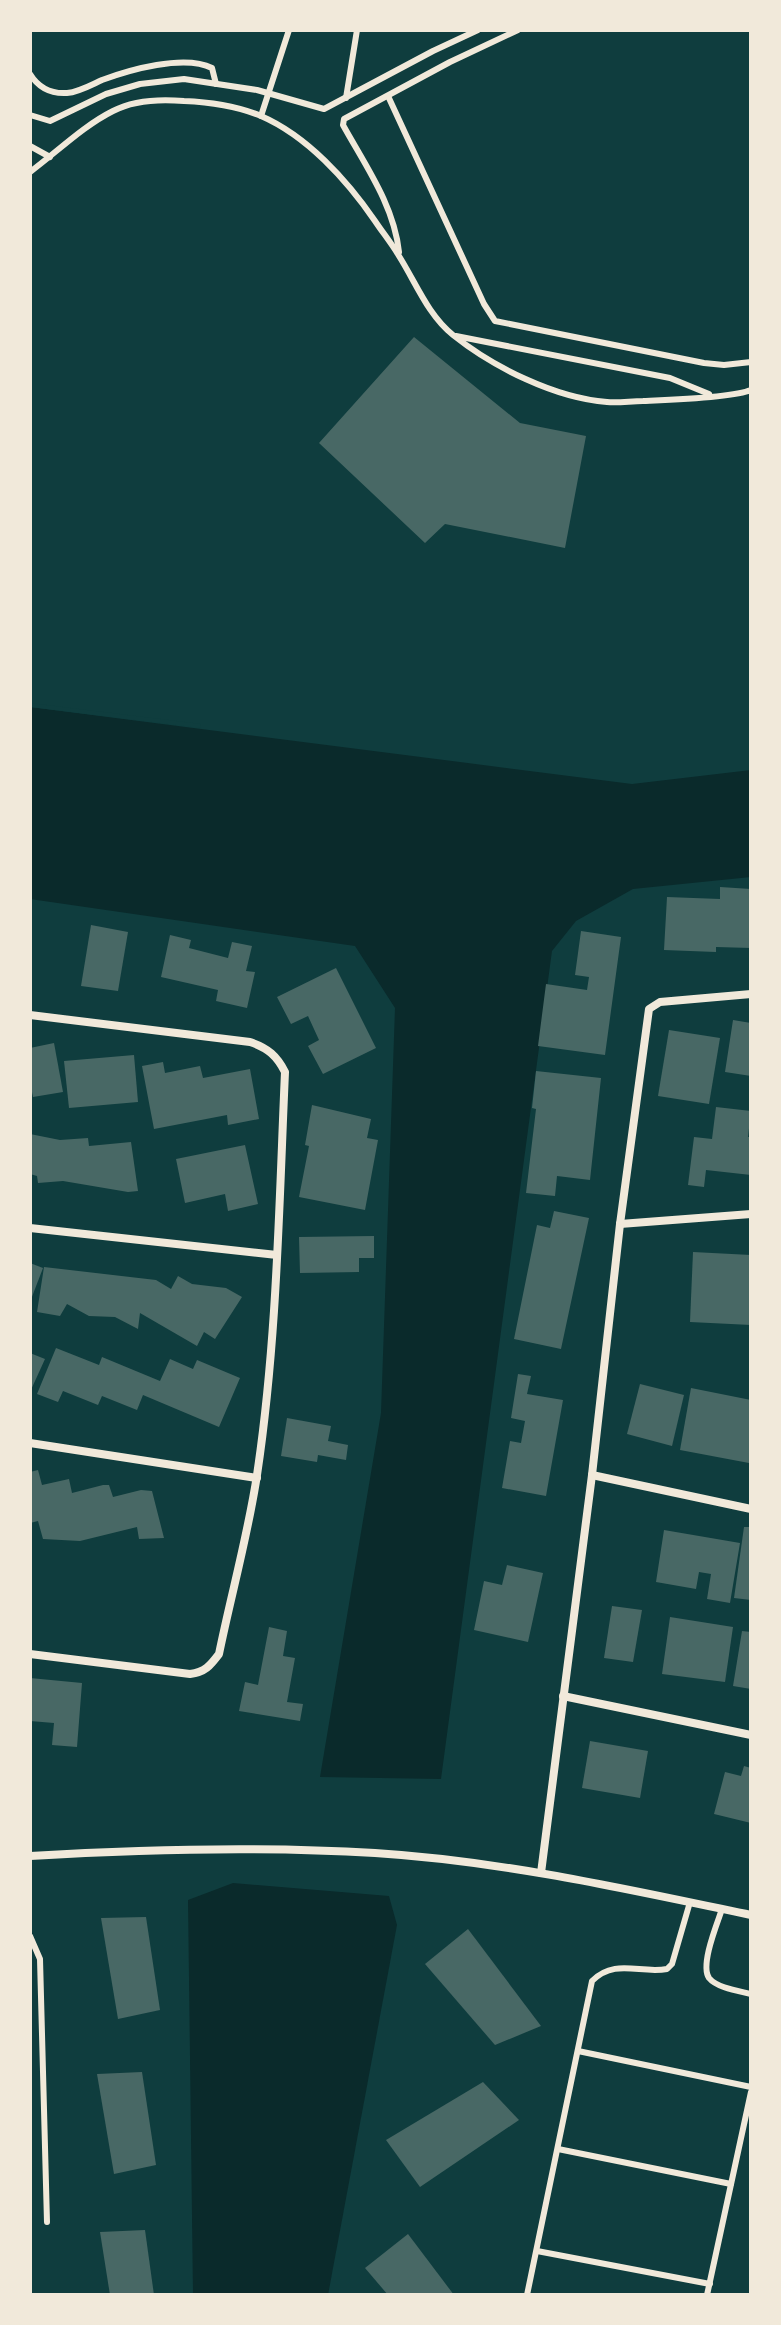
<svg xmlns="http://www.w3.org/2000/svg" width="781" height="2325" viewBox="0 0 781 2325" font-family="Karla,sans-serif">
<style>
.water{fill:#0a2a2b}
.pier{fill:#0f3d3e}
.building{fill:#486865}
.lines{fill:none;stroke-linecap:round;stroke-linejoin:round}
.service{stroke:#f1e9da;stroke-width:6}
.minor{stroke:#f1e9da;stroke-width:8}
</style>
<rect width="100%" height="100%" fill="#0f3d3e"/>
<g class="water">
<polygon points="30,707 632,784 751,770 751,877 633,889 576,921 552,951 441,1779 320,1777 381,1413 395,1008 355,946 30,899"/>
<polygon points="233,1883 389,1896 397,1925 328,2295 193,2295 188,1900"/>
</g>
<polygon class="pier" points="30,703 201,724 200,728 30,707"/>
<g class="building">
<polygon points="414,337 520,423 586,436 565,548 445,524 425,543 319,443"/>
<polygon points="720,887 751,889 751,948 716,947 716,952 664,950 667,897 720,899"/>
<polygon points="91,925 128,932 118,991 81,986"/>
<polygon points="581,931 621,937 605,1055 538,1046 546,984 587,990 589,977 575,975"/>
<polygon points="170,935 191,940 189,948 228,958 232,942 252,946 246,971 255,972 247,1008 216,1001 218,990 161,977"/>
<polygon points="336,968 376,1048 323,1074 308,1046 319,1040 308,1016 291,1024 277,997"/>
<polygon points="733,1020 751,1023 751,1076 725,1072"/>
<polygon points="669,1030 720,1038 709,1104 658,1096"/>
<polygon points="54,1043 63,1092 33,1097 30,1082 30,1048"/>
<polygon points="134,1055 138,1102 69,1108 64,1061"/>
<polygon points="163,1062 165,1073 200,1066 203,1078 250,1069 259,1119 228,1125 227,1115 154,1129 142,1066"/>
<polygon points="536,1071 601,1078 590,1180 557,1176 555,1196 526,1193 536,1109 532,1108"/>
<polygon points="312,1105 371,1119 367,1138 378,1140 365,1210 299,1197 309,1146 305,1145"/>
<polygon points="716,1107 751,1111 748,1137 751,1137 751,1175 706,1170 704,1187 688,1185 694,1137 712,1139"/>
<polygon points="30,1134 60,1140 88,1138 89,1146 131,1142 138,1191 128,1192 63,1181 38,1183 37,1176 30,1174"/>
<polygon points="245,1145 258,1204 228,1211 225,1194 185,1203 176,1159"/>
<polygon points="554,1211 589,1218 561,1349 514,1339 537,1225 550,1228"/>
<polygon points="374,1236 374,1258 359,1258 359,1272 300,1273 299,1237"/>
<polygon points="693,1252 751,1255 751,1325 690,1322"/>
<polygon points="30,1263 43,1268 30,1302"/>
<polygon points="44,1267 156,1280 171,1289 178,1276 192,1284 226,1288 242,1297 215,1339 204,1332 197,1346 140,1313 138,1329 115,1317 89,1316 67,1304 60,1316 37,1312"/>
<polygon points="56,1348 99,1365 102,1357 160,1381 170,1359 193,1369 197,1360 240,1378 219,1427 143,1395 137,1410 102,1396 98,1405 63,1391 58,1402 37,1394"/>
<polygon points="30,1353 45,1359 30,1392"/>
<polygon points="518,1374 531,1376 527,1394 563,1400 546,1496 502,1488 510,1441 521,1443 525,1421 511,1418"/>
<polygon points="640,1384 684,1395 672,1446 627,1434"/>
<polygon points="691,1388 751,1400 749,1463 680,1450"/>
<polygon points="287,1418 331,1426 328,1441 348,1445 346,1460 318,1455 317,1462 281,1456"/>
<polygon points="38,1470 42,1485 69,1479 72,1493 103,1485 109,1485 113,1497 141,1490 152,1491 164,1538 139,1539 137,1527 80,1541 43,1539 38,1521 30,1523 30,1472"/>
<polygon points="744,1527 751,1527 751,1600 734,1598"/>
<polygon points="664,1530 740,1543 730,1603 707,1599 711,1574 699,1572 696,1589 656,1582"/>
<polygon points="507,1565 543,1573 528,1642 474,1630 484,1581 502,1585"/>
<polygon points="612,1606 642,1610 633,1662 604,1658"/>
<polygon points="670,1617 733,1627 725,1682 662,1674"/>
<polygon points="269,1627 287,1631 283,1656 295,1658 287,1702 303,1704 300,1721 239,1711 245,1682 258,1685"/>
<polygon points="742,1631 751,1632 751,1689 733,1686"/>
<polygon points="30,1678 82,1683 77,1747 52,1745 54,1723 30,1721"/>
<polygon points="590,1741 648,1751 640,1798 582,1788"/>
<polygon points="744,1766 751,1768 751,1823 714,1814 725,1772 741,1776"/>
<polygon points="146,1917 160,2010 118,2019 101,1918"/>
<polygon points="468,1929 541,2026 495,2045 425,1964"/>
<polygon points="142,2072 156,2165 114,2174 97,2074"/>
<polygon points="483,2082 519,2120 420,2187 386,2140"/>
<polygon points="145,2230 154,2295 110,2295 100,2232"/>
<polygon points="408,2234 454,2295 388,2295 365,2268"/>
</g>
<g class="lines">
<g class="service">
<path d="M30,74C38,87 51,94 67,93C79,92 91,85 102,80C129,70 184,54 212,68L216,84"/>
<polyline points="388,96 484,304 495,321 704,363 724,365 751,362"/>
<polyline points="346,98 357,30"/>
<polyline points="30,115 50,121 106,94 140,84 184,79 257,90 324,109 433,51 478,30"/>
<polyline points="261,116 289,30"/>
<polyline points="30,146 50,157"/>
<path d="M30,172C57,152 83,126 113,111C134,100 161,99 184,101C209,102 237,106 261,116C307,136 347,180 375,221C383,233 392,244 399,256C416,283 428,315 453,335C493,367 555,398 607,402C619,403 631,401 643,401C666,400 732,398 751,390"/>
<path d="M399,252C394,205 365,165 343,125L344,119L450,62L518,30"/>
<polyline points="456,336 670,378 709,394"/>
<path d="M722,1909C717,1924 700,1965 709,1978C717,1988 739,1991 751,1994"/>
<polyline points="30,1936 40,1959 47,2222"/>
<polyline points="578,2051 751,2087"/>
<polyline points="558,2149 731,2184"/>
<polyline points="537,2251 710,2284"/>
<path d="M527,2295L592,1981C615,1958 640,1974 667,1969L672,1964L690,1902"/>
<polyline points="707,2295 751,2092"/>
</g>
<g class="minor">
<path d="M30,1015L250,1042C268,1048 277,1056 285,1072C279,1206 277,1342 257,1475C248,1535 231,1595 219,1654C210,1666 205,1672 190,1674L30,1654"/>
<polyline points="620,1224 751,1214"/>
<polyline points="30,1228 277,1255"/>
<polyline points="30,1443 257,1478"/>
<polyline points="592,1475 751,1509"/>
<polyline points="563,1696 751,1735"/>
<path d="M30,1856C145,1849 260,1846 375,1853C502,1861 627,1889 751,1915"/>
<polyline points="541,1873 592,1475 620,1224 649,1009 660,1002 751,994"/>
</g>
</g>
<rect width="781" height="2325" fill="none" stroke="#f1e9da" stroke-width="64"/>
</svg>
